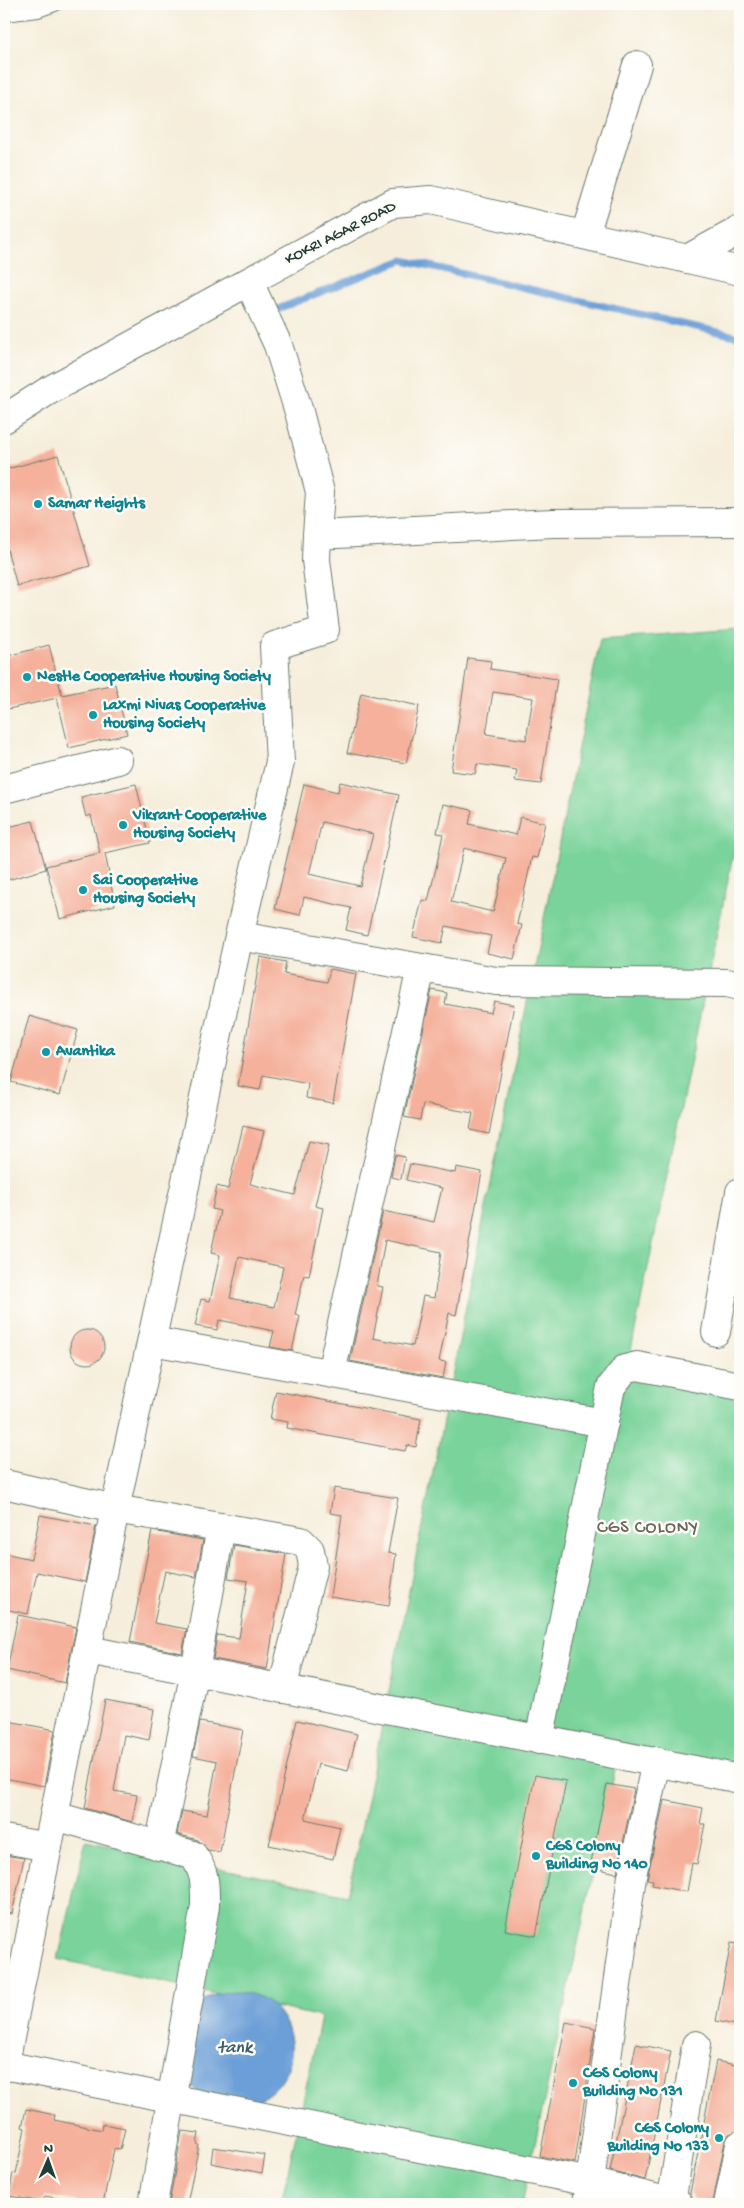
<svg xmlns="http://www.w3.org/2000/svg" width="744" height="2208" viewBox="0 0 744 2208" font-family="'Gochi Hand',sans-serif">
<style>
.green{fill:#79d39a;stroke:#4c8867}
.water{fill:#6c9fd7;stroke:#466e86}
.lines{fill:none;stroke-linecap:round;stroke-linejoin:round}
.stream{stroke:#6c9fd7;stroke-width:7}
.building{fill:#f5b19b;fill-rule:evenodd}
.lane-casing{stroke:#6a7b6e;stroke-width:16}
.street-casing{stroke:#6a7b6e;stroke-width:30}
.lane{stroke:#fff;stroke-width:14}
.street{stroke:#fff;stroke-width:28}
.culture-dot{fill:#0f9aa8;stroke:#fdfcf7;stroke-width:2}
.labels{text-anchor:middle;dominant-baseline:central;stroke-width:5;stroke-linejoin:round;paint-order:stroke}
.street-label{font-size:16px;fill:#1f3d34;stroke:#fdfcf7}
.culture-label{font-size:16px;font-weight:bold;fill:#0d838f;stroke:#fdfcf7;text-anchor:start}
.neighbourhood-label{font-size:18px;letter-spacing:1px;fill:#6a6658;stroke:#fdfcf7}
.water-label{font-size:18px;font-style:italic;fill:#3a5f6d;stroke:#fdfcf7}
</style>
<rect width="100%" height="100%" fill="#fdfcf7"/>
<filter id="ink" filterUnits="userSpaceOnUse"><feTurbulence type="fractalNoise" baseFrequency=".02" numOctaves="2"/><feDisplacementMap in="SourceGraphic" scale="10" xChannelSelector="R" yChannelSelector="G"/><feConvolveMatrix kernelMatrix="1 2 1 2 8 2 1 2 1" color-interpolation-filters="sRGB"/></filter>
<filter id="wash" filterUnits="userSpaceOnUse"><feTurbulence type="fractalNoise" baseFrequency=".0096" numOctaves="4" result="noise"/><feDisplacementMap in="SourceGraphic" scale="20" xChannelSelector="R" yChannelSelector="G"/><feGaussianBlur stdDeviation="1.12" result="paint"/><feColorMatrix in="noise" values="0 0 0 0 0 0 0 0 0 0 0 0 0 0 0 0 0 1.4 0 .05"/><feComposite in="paint" operator="in"/></filter>
<g filter="url(#wash)">
<rect width="100%" height="100%" fill="#f6eedb"/>
<polygon class="green" points="740,629 740,822 631,1350 740,1376 740,1788 617,1761 522,2204 281,2204 321,2017 58,1959 86,1840 348,1895 600,639"/>
<path class="water" d="M235,1991C247,1993 260,1995 270,2003C297,2026 299,2066 273,2090C266,2096 256,2103 246,2104C241,2104 236,2102 231,2102C203,2099 198,2095 182,2072L200,2002L216,1994Z"/>
<g class="lines">
<polyline class="stream" points="275,310 403,260 740,337"/>
</g>
<g id="blocks">
<g class="building">
<polygon points="58,455 90,566 17,586 4,538 4,470"/>
<polygon points="49,645 62,695 115,684 127,734 69,748 57,698 4,710 4,657"/>
<path d="M468,658L491,661L490,669L557,679L541,784L515,781L517,770L477,764L475,774L451,771ZM493,692L533,698L526,740L486,734Z"/>
<polygon points="361,693 419,706 406,763 347,753"/>
<path d="M340,782L399,795L367,935L346,930L351,908L304,897L300,915L275,909L304,784L338,792ZM322,822L373,834L360,886L309,874Z"/>
<polygon points="136,784 150,843 105,853 115,905 60,919 46,866 100,853 91,815 86,817 81,797"/>
<path d="M443,804L472,810L469,824L516,835L520,817L545,823L537,858L532,857L517,924L522,925L514,959L487,953L491,936L446,926L442,943L413,937L422,900L428,901L436,868L443,834L437,833ZM464,848L506,858L493,912L451,902Z"/>
<polygon points="33,821 46,869 4,881 4,828"/>
<polygon points="260,957 286,962 284,974 327,982 330,969 356,974 333,1103 306,1098 308,1084 263,1075 260,1090 238,1086"/>
<polygon points="432,990 447,993 445,1004 491,1013 494,1001 514,1005 489,1134 470,1130 473,1113 423,1104 420,1120 404,1117"/>
<polygon points="29,1016 78,1030 60,1095 11,1082"/>
<path d="M243,1126L264,1131L250,1184L295,1195L309,1141L329,1145L315,1206L323,1208L309,1276L304,1275L295,1315L300,1316L292,1351L270,1347L274,1331L219,1320L217,1330L195,1326L201,1299L210,1301L220,1255L211,1253L220,1211L212,1209L217,1186L228,1189ZM239,1257L283,1267L274,1307L230,1298Z"/>
<polygon points="395,1155 405,1157 401,1179 391,1177"/>
<path d="M410,1164L455,1173L456,1167L482,1172L456,1315L449,1313L439,1361L446,1362L443,1378L350,1361L383,1211L434,1222L442,1188L406,1180ZM385,1240L441,1252L434,1298L423,1296L413,1346L373,1338L383,1287L377,1286Z"/>
<circle cx="87" cy="1347" r="17"/>
<polygon points="276,1391 421,1419 416,1447 407,1445 405,1451 287,1428 288,1422 270,1419"/>
<polygon points="334,1488 398,1498 388,1553 396,1554 389,1606 330,1597 342,1515 330,1513"/>
<polygon points="40,1515 96,1526 85,1582 37,1572 28,1614 4,1609 4,1553 31,1559"/>
<polygon points="152,1531 203,1540 196,1577 165,1571 154,1623 187,1629 182,1653 130,1642"/>
<polygon points="234,1545 286,1554 267,1669 213,1659 217,1635 239,1638 248,1581 228,1578"/>
<polygon points="18,1615 76,1627 65,1683 7,1670"/>
<polygon points="105,1700 154,1709 149,1740 124,1735 114,1791 137,1795 132,1822 85,1808"/>
<polygon points="4,1720 55,1730 44,1786 4,1778"/>
<polygon points="297,1720 357,1734 348,1771 318,1764 305,1819 340,1827 333,1859 269,1845"/>
<polygon points="200,1722 243,1730 220,1852 208,1850 198,1840 177,1834 182,1811 207,1815 217,1761 193,1756"/>
<polygon points="535,1775 566,1781 536,1936 505,1930"/>
<polygon points="607,1784 634,1789 617,1873 590,1867"/>
<polygon points="664,1800 703,1808 700,1824 705,1824 697,1864 692,1863 687,1892 652,1885 653,1880 647,1879"/>
<polygon points="4,1855 24,1858 12,1914 4,1913"/>
<polygon points="731,1943 740,1944 740,2026 716,2021"/>
<polygon points="566,2022 595,2028 575,2163 540,2156"/>
<polygon points="636,2044 671,2051 645,2180 610,2171"/>
<polygon points="716,2061 740,2066 740,2130 729,2134 725,2141 713,2202 693,2199 690,2193"/>
<polygon points="26,2109 55,2115 54,2120 102,2130 103,2124 125,2128 120,2150 114,2149 103,2204 89,2204 45,2196 43,2202 9,2196 13,2173 16,2174 25,2128 22,2127"/>
<polygon points="182,2131 199,2133 197,2144 199,2145 187,2204 169,2204"/>
<polygon points="213,2147 265,2155 262,2173 211,2163"/>
</g>
</g>
</g>
<g filter="url(#ink)">
<use href="#blocks" fill-opacity="0" stroke="#6a7b6e" stroke-width="1"/>
<g class="lines">
<defs>
<polyline id="lane" points="4,14 38,10 55,4"/>
<g id="street">
<polyline points="585,235 637,65"/>
<polyline points="687,259 740,230"/>
<polyline points="249,282 278,345 299,412 320,492 317,535 553,523 740,522"/>
<polyline points="4,419 48,391 393,203 431,200 740,271"/>
<polyline points="4,789 118,760"/>
<polyline points="239,936 496,981 727,983 740,986"/>
<polyline points="716,1332 740,1192"/>
<polyline points="152,1341 604,1423"/>
<polyline points="331,1373 421,968"/>
<polyline points="4,1484 115,1509 301,1541 310,1550 313,1566 282,1689"/>
<polyline points="88,1650 740,1779"/>
<polyline points="539,1740 611,1387 625,1369 637,1366 740,1386"/>
<path d="M55,1816L193,1855C206,1873 205,1885 205,1906L153,2204"/>
<polyline points="4,1839 48,1847"/>
<polyline points="159,1846 195,1671 221,1527"/>
<polyline points="4,2065 590,2182 679,2204"/>
<polyline points="4,2068 115,1509 239,936 280,762 274,646 325,630 316,560 317,535"/>
<polyline points="587,2204 632,1876 656,1761"/>
<polyline points="671,2204 696,2045"/>
<polyline points="728,2204 740,2145"/>
</g>
</defs>
<use href="#lane" class="lane-casing"/>
<use href="#street" class="street-casing"/>
<use href="#lane" class="lane"/>
<use href="#street" class="street"/>
</g>
</g>
<g class="culture-dot">
<circle cx="38" cy="504" r="5"/>
<circle cx="27" cy="677" r="5"/>
<circle cx="93" cy="715" r="5"/>
<circle cx="123" cy="825" r="5"/>
<circle cx="83" cy="890" r="5"/>
<circle cx="46" cy="1052" r="5"/>
<circle cx="536" cy="1856" r="5"/>
<circle cx="573" cy="2083" r="5"/>
<circle cx="719" cy="2138" r="5"/>
</g>
<g class="labels">
<g class="street-label">
<text transform="translate(341 234) rotate(-27)">KOKRI AGAR ROAD</text>
</g>
<g class="culture-label">
<text x="48" y="504">Samar Heights</text>
<text x="37" y="677">Nestle Cooperative Housing Society</text>
<text x="103" y="706">Laxmi Nivas Cooperative<tspan x="103" dy="18">Housing Society</tspan></text>
<text x="133" y="816">Vikrant Cooperative<tspan x="133" dy="18">Housing Society</tspan></text>
<text x="93" y="881">Sai Cooperative<tspan x="93" dy="18">Housing Society</tspan></text>
<text x="56" y="1052">Avantika</text>
<text x="546" y="1847">CGS Colony<tspan x="546" dy="18">Building No 140</tspan></text>
<text x="583" y="2074">CGS Colony<tspan x="583" dy="18">Building No 131</tspan></text>
<text x="709" y="2129" text-anchor="end">CGS Colony<tspan x="709" dy="18">Building No 133</tspan></text>
</g>
<g class="neighbourhood-label">
<text x="648" y="1528">CGS COLONY</text>
</g>
<g class="water-label">
<text x="235" y="2048">tank</text>
</g>
</g>
<rect width="744" height="2208" fill="none" stroke="#fdfcf7" stroke-width="20"/>
<g transform="translate(48 2160) rotate(2)" stroke="#fdfcf7" stroke-width="4" paint-order="stroke">
<path d="M0-4L9 19L0 12L-9 19Z" fill="#1f3d34"/>
<text y="-8" font-size="14" font-weight="bold" text-anchor="middle" fill="#1f3d34">N</text>
</g>
</svg>
